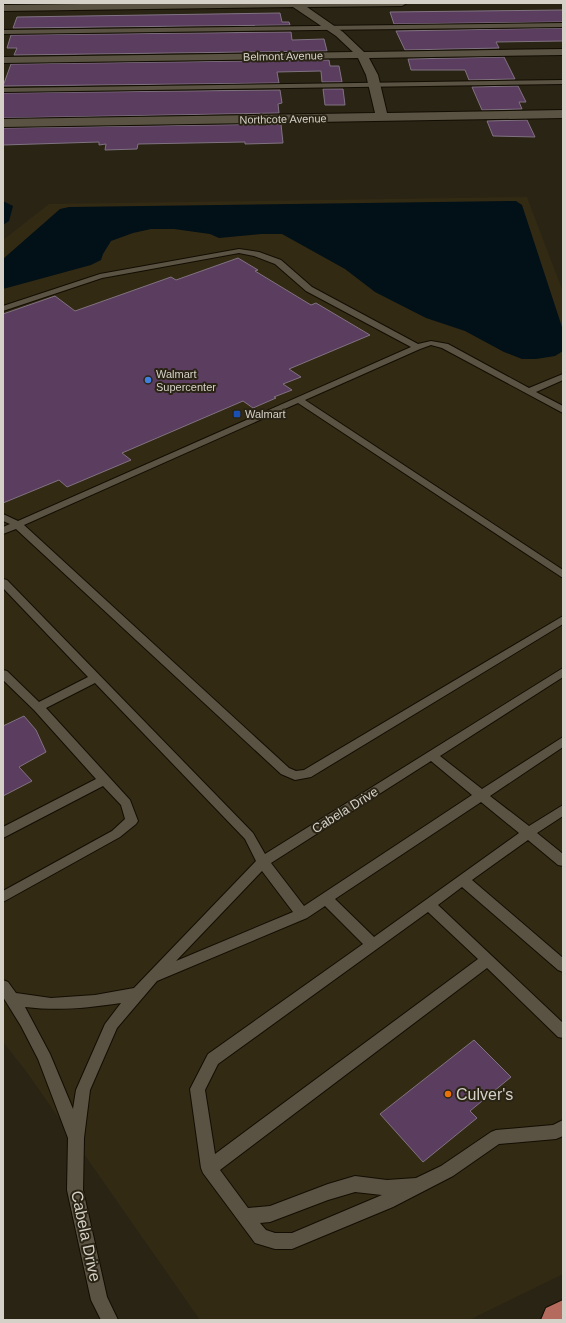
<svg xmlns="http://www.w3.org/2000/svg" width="566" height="1323" viewBox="0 0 566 1323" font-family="Helvetica,sans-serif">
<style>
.built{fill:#332a14}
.water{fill:#021017}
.building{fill:#5b3d5f;stroke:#807381}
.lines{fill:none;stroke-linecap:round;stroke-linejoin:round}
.lane-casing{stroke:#120d02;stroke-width:2}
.street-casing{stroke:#120d02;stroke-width:2}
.highway-casing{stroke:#120d02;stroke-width:2}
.lane{fill:#5a5343;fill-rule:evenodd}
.street{fill:#5a5343;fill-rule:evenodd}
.highway{fill:#b46b5e;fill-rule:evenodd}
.shop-dot{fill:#3f7fe0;stroke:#2a2415;stroke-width:1.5}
.transit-dot{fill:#1a4fb4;stroke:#2a2415;stroke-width:1.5}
.food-dot{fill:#e8710a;stroke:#2a2415;stroke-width:1.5}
.labels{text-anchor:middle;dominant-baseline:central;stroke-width:4;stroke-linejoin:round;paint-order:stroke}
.far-street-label{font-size:11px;fill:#d5d1c8;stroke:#2a2415}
.far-poi-label{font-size:11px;fill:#d5d1c8;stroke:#2a2415;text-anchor:start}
.street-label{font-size:13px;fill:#d5d1c8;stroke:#2a2415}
.near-poi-label{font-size:16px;fill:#d5d1c8;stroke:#2a2415;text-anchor:start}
.near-street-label{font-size:16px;fill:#d5d1c8;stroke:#2a2415}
</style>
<rect width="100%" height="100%" fill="#2a2415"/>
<polygon class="built" points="527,197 563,292 563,1274 469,1320 200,1320 26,1071 3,1042 3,240 49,204"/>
<g class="water">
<polygon points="3,201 13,206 9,221 3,225"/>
<polygon points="516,201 522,205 563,330 563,351 555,356 536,359 522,359 504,352 465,331 426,318 375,292 345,269 282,234 261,234 219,238 210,234 174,229 151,229 133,233 111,241 103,254 101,260 91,265 3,289 3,259 60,209 69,207"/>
</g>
<g class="building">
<polygon points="563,10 563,22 394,24 390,12"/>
<polygon points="280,13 282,22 289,22 290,25 13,28 17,17"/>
<polygon points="563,28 563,41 496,42 499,48 405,50 396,31"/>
<polygon points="291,32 292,40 324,39 327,51 14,55 17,48 7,48 11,35"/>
<polygon points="504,57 515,79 469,80 465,70 411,70 408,59"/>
<polygon points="329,60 330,66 339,66 342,82 322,82 321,71 277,72 279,83 3,86 11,64"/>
<polygon points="518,86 526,102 519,102 522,109 482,110 472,87"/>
<polygon points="323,89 343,89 345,105 325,105"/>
<polygon points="280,90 282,103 278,104 279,113 3,118 3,93"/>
<polygon points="527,120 535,137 493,136 487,121"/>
<polygon points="281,124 283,143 245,144 245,142 138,144 137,149 105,150 106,144 99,145 99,142 3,145 3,128"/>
<polygon points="238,258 258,270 255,271 311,305 316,303 370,335 289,369 301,377 283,384 292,390 274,397 276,398 253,408 243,401 122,453 131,460 67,487 59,480 3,503 3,314 55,296 75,311 171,277 176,280"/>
<polygon points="24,716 36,730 46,752 19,767 32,781 3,796 3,726"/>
<polygon points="474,1040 511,1077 470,1111 477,1118 423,1162 380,1114"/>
</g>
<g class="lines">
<defs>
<g id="lane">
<polygon points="563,23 563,27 3,34 3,30"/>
<polygon points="563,80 563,84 3,92 3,88"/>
<polygon points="239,249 259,252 281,260 312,287 418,344 431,341 448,344 529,388 563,374 563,380 536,392 563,406 563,413 442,348 431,345 420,349 305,400 563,570 563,578 298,403 24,525 289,768 296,771 304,770 563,616 563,624 311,777 295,780 281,774 16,529 3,534 3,527 10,524 3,521 3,514 18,521 411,347 306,291 275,264 254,256 239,253 102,278 3,311 3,306 100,274"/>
<path d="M3,579L7,580L253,833L265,854L563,668V677L440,756L482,789L563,737V747L490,796L529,826L563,805V816L537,833L563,854V866L558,865L528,840L472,880L563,958V972L558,970L462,887L438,905L563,1023V1038L558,1037L487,968L220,1170L248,1208L270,1206L328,1184L355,1176L387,1180L416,1178L441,1166L491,1132L496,1130L553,1125L563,1120V1136L556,1139L499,1144L453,1176L393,1207L292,1249H275L255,1243L203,1173L201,1168L190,1089L208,1054L363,944L325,906L307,918L157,981L117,1028L90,1090L84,1138L83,1190L107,1297L118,1320H101L91,1300L67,1190L68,1138L38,1059L21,1026L3,997V980L8,982L16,993L51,998L95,995L134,988L256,861L245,839L95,683L46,708L130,800L138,821L136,824L120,837L3,902V891L112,831L125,819L121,805L103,786L3,838V827L96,779L34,710L3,680V670L7,671L39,702L88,677L3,588ZM431,761L472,795L304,906L271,863ZM481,802L519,833L374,937L335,899ZM262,871L293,912L176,961ZM428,912L478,959L215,1154L205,1090L218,1064ZM121,1003L105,1024L76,1090L73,1109L50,1054L25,1007C59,1011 87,1008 121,1003ZM355,1192L382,1195L292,1233H275L266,1230L260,1223L270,1222L328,1200Z"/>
</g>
<polygon id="street" points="160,3 407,3 402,6 307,7 343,32 364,52 563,49 563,55 369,58 378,75 387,113 563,110 563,118 3,127 3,119 375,113 366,75 358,58 3,63 3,57 353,52 336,36 293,7 3,11 3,5"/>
<polygon id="highway" points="563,1300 563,1320 541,1320 546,1308"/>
</defs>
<use href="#lane" class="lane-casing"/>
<use href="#street" class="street-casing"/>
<use href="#highway" class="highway-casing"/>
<use href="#lane" class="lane"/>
<use href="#street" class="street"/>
<use href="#highway" class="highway"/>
</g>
<circle class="shop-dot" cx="148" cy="380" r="4"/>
<rect class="transit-dot" x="233" y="410" width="8" height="8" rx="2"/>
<circle class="food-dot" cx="448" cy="1094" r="4"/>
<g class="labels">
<g class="far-street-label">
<text transform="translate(283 56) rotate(-1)">Belmont Avenue</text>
<text transform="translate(283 119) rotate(-1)">Northcote Avenue</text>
</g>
<g class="far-poi-label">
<text x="156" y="374">Walmart<tspan x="156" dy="13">Supercenter</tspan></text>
<text x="245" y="414">Walmart</text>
</g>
<g class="street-label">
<text transform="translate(345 810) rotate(-32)">Cabela Drive</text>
</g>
<g class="near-poi-label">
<text x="456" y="1094">Culver's</text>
</g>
<g class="near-street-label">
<text transform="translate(86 1236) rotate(78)">Cabela Drive</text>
</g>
</g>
<rect width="566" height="1323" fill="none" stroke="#d5d1c8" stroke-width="8"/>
</svg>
